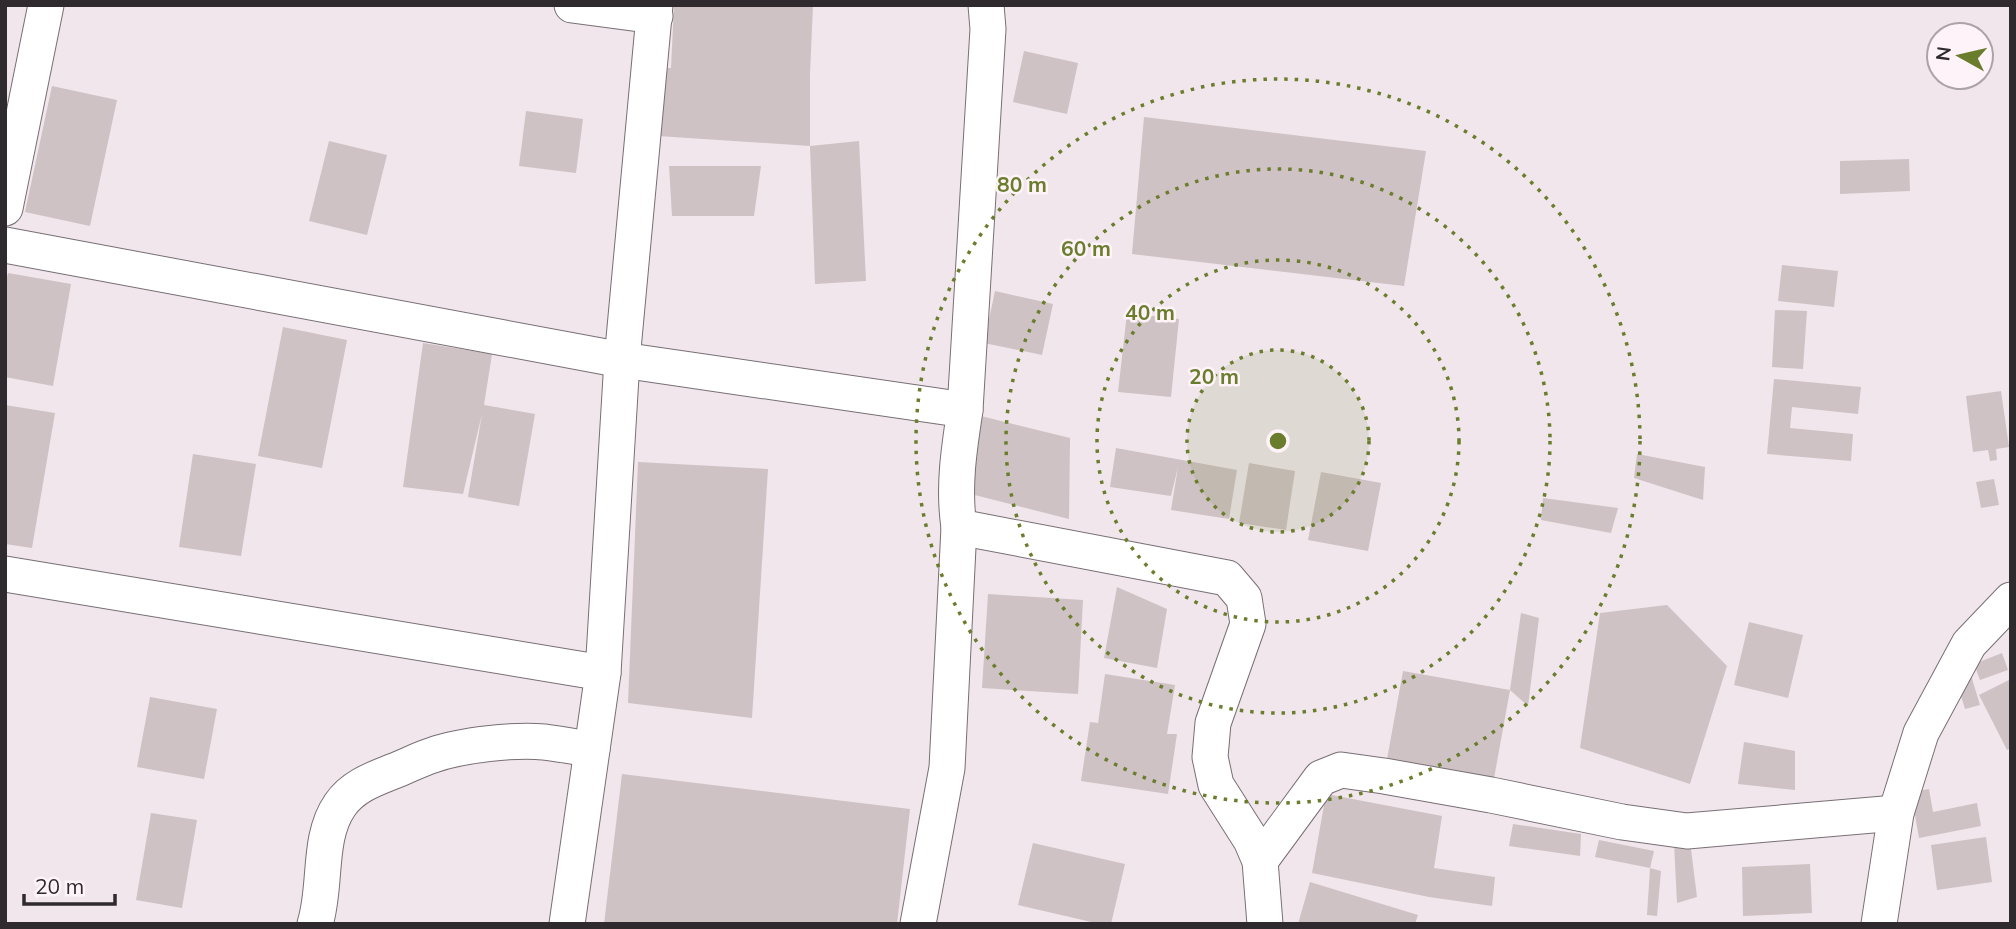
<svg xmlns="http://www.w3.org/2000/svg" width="2016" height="929" viewBox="0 0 2016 929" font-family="Mulish,sans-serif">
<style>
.building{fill:#cfc2c4}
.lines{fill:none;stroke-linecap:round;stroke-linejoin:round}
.street-casing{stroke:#786f74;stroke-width:37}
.street{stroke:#fff;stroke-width:35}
.ring{fill:none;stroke:#6a7d2c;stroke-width:3.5;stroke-dasharray:3.5 7}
.centre{fill:#6a7d2c;stroke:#fef3f9;stroke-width:3.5}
.ring-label{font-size:21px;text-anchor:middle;font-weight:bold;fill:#6a7d2c;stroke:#fef3f9;stroke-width:5;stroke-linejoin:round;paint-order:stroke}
</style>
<rect width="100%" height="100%" fill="#f0e6ec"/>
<g class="building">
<polygon points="674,5 813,5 810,74 810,146 658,136 664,68 671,68"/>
<polygon points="1024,51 1078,63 1067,114 1013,102"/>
<polygon points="52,86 117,100 90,226 25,212"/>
<polygon points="526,111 583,119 576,173 519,166"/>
<polygon points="1144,117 1426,151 1404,286 1132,254"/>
<polygon points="329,141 387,155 367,235 309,221"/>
<polygon points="859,141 866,281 815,284 810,146"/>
<polygon points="1909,159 1910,191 1840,194 1840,161"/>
<polygon points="669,166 761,166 754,216 672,216"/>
<polygon points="1782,265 1838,271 1834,307 1778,301"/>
<polygon points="8,273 71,284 53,386 5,377 5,286"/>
<polygon points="995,291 1053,304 1042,355 984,343"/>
<polygon points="1775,310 1807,311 1803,369 1772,367"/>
<polygon points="1127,313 1179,319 1171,397 1118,392"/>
<polygon points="283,327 347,340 322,468 258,456"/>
<polygon points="423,343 492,354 484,405 535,414 519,506 468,497 482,414 463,494 403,487"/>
<polygon points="1774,379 1861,387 1858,414 1792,407 1790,428 1853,434 1851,461 1767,454"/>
<polygon points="2001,391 2009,447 1996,449 1997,460 1990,461 1988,450 1973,452 1966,396"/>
<polygon points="5,405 55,413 32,548 5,544"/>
<polygon points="977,415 1070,438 1069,519 959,491"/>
<polygon points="1116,448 1237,470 1229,519 1171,510 1178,467 1171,496 1110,487"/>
<polygon points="193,454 256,464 241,556 179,547"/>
<polygon points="1637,454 1705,467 1703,500 1634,478"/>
<polygon points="638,462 768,469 752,718 628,703"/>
<polygon points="1249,463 1295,471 1286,530 1239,523"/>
<polygon points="1321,472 1381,483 1368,551 1308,540"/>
<polygon points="1994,479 1999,505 1981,508 1976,482"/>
<polygon points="1543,498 1618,508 1611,533 1541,520"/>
<polygon points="1117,587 1167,609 1157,668 1104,658"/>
<polygon points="988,594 1083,600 1078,694 982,688"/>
<polygon points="1667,605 1727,666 1690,784 1580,748 1600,613"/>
<polygon points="1521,613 1539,618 1528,706 1510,690"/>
<polygon points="1749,622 1803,635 1788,698 1734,685"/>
<polygon points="2002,653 2008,670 1980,680 1974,664"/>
<polygon points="1403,671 1510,690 1491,795 1384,776"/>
<polygon points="1970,672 1980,705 1965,709 1955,677"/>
<polygon points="1105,674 1175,685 1167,734 1177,734 1168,794 1081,781 1090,722 1098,723"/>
<polygon points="2011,679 2011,748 2007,750 1979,695"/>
<polygon points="150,697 217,709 204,779 137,767"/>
<polygon points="1744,742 1795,751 1795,790 1738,784"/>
<polygon points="622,774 910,809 897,924 604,924"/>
<polygon points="1929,789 1933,812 1977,803 1981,826 1919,838 1911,792"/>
<polygon points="1326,794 1442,816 1434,868 1495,877 1492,906 1429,897 1312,873"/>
<polygon points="151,813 197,820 182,908 136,900"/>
<polygon points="1513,824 1581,834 1580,856 1509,846"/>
<polygon points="1986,837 1992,882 1937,890 1931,845"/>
<polygon points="1599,840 1654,851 1650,868 1595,857"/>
<polygon points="1033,843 1125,864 1111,924 1100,924 1018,905"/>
<polygon points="1674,843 1691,849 1697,897 1677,903"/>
<polygon points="1810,864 1812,913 1743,916 1742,867"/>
<polygon points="1650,868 1661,871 1657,916 1647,915"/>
<polygon points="1310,882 1418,915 1415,924 1298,924"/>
</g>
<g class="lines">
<defs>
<g id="street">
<polyline points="572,5 655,16"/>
<polyline points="5,208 46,5"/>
<polyline points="5,245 622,360 965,410"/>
<polyline points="959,527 1227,578 1244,598 1248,624 1213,723 1210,757 1216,785 1251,840 1260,861 1265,924"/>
<polyline points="5,574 603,673"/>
<polyline points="1260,861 1321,778 1341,770 1384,776 1491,795 1622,822 1687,831 1896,813"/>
<path d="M315,924C327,886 317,838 340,805C353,786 374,779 394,771C407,766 420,759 433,755C461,745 516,739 544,742C560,744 576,747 592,749"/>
<polyline points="567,924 603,673 622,360 655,5"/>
<path d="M918,924L947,768L959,527C953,488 959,449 965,410L988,29L986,5"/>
<polyline points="1879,924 1896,813 1921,733 1969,644 2011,600"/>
</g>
</defs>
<use href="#street" class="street-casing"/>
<use href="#street" class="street"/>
</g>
<circle cx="1278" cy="441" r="91" fill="#6a7d2c" fill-opacity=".12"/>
<g class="ring">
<circle cx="1278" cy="441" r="91"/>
<circle cx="1278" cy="441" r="181"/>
<circle cx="1278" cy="441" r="272"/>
<circle cx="1278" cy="441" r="362"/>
</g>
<circle cx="1278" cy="441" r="10" class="centre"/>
<g class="ring-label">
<text x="1022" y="192">80 m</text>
<text x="1086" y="256">60 m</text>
<text x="1150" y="320">40 m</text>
<text x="1214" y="384">20 m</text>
</g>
<rect width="2016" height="929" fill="none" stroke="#2e2a2d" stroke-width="14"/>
<g transform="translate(1960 56) rotate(278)"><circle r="33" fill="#fef3f9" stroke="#aba3a7" stroke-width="2"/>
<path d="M0-5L12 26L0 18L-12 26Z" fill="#6a7d2c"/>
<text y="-10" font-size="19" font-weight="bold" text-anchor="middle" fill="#2e2a2d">N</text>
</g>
<path d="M24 894v10h91v-10" fill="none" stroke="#2e2a2d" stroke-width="3.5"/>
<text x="35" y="894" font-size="21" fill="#2e2a2d" stroke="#fef3f9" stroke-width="5" paint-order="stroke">20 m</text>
</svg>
